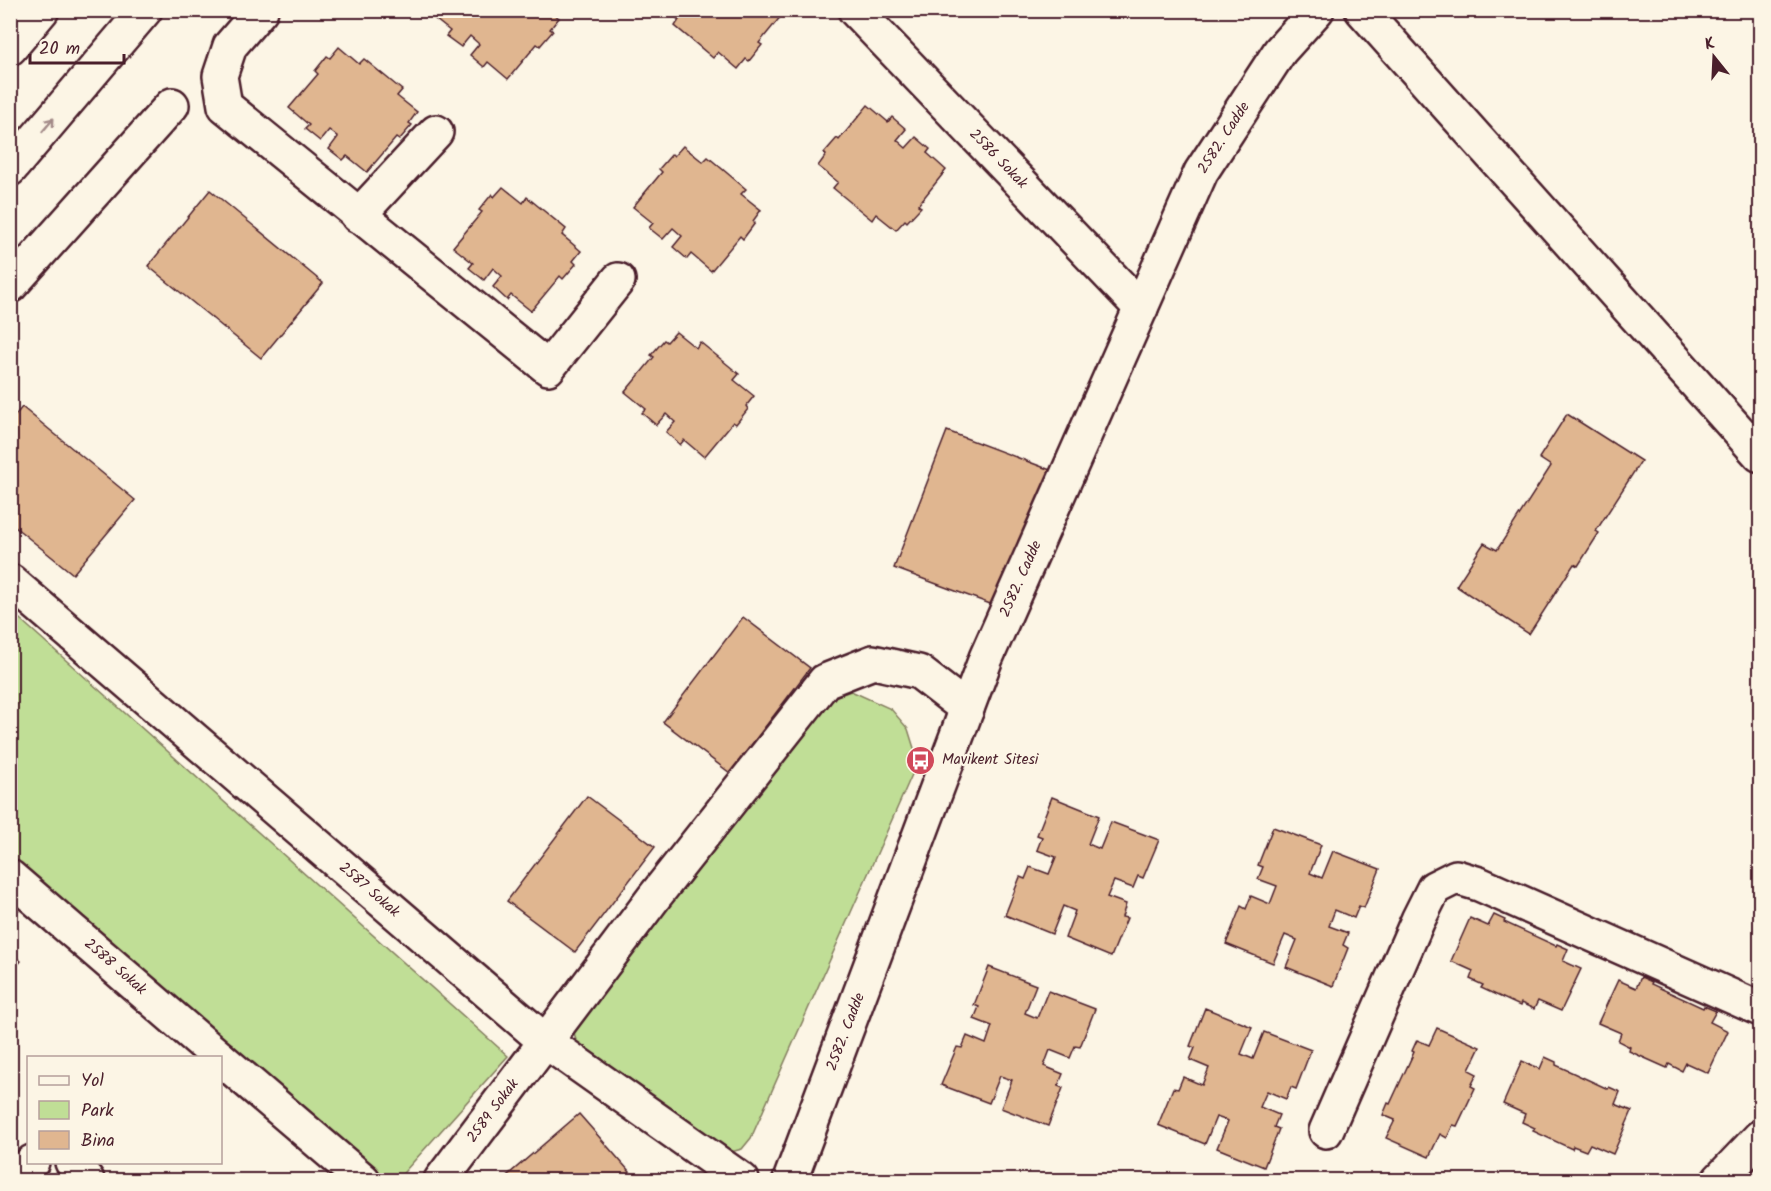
<svg xmlns="http://www.w3.org/2000/svg" width="1771" height="1191" viewBox="0 0 1771 1191" font-family="Kalam,sans-serif">
<style>
.green{fill:#c0de96;stroke:#857e60;stroke-width:1.5}
.building{fill:#e0b690;stroke:#4a1f2b;stroke-width:1.5}
.lines{fill:none;stroke-linecap:round;stroke-linejoin:round}
.minor-casing{stroke:#4a1f2b;stroke-width:38}
.minor{stroke:#fcf5e5;stroke-width:33}
.oneway{stroke:#a38a88}
.labels{text-anchor:middle;dominant-baseline:central;stroke-width:4.5;stroke-linejoin:round;paint-order:stroke}
.street-label{font-size:15px;fill:#4a1f2b;stroke:#fcf5e5}
.poi-label{font-size:15px;fill:#4a1f2b;stroke:#fcf5e5;text-anchor:start}
</style>
<rect width="100%" height="100%" fill="#fcf5e5"/>
<filter id="ink" filterUnits="userSpaceOnUse"><feTurbulence type="fractalNoise" baseFrequency=".0167" numOctaves="2"/><feDisplacementMap in="SourceGraphic" scale="12" xChannelSelector="R" yChannelSelector="G"/><feConvolveMatrix kernelMatrix="1 2 1 2 8 2 1 2 1" color-interpolation-filters="sRGB"/></filter>
<g filter="url(#ink)">
<g class="green">
<polygon points="11,611 508,1056 397,1180 369,1180 11,860"/>
<polygon points="851,691 891,709 908,729 918,761 751,1138 742,1149 723,1154 580,1058 574,1032 816,708 831,698"/>
</g>
<g class="building">
<polygon points="433,10 549,10 559,18 550,29 553,31 540,46 537,44 508,79 488,62 484,67 470,55 479,44 470,36 461,47 446,36 450,31 430,15"/>
<polygon points="667,10 786,10 759,43 762,45 749,61 746,59 738,69 718,52 713,58 675,26 679,20"/>
<polygon points="339,47 359,64 364,59 402,90 397,96 417,112 409,123 412,125 399,140 396,138 367,172 347,156 343,160 329,149 338,137 329,130 320,141 305,129 309,125 289,108 318,74 315,71 327,56 330,58"/>
<polygon points="868,105 888,122 892,117 906,129 897,140 906,148 916,137 930,149 927,153 946,170 918,205 921,207 907,222 905,220 896,230 876,214 872,220 833,188 838,182 818,166 826,155 824,153 837,138 839,140"/>
<polygon points="683,146 703,162 708,157 746,189 741,194 761,210 753,221 755,223 743,239 740,236 711,271 691,254 687,259 673,247 682,236 673,228 663,239 649,228 653,223 633,207 662,172 659,169 672,154 674,156"/>
<polygon points="503,187 523,203 527,197 566,229 562,235 581,251 573,261 576,264 563,279 560,276 531,311 511,295 507,300 493,287 502,276 493,268 484,280 469,268 473,263 453,247 482,212 479,210 492,194 494,197"/>
<polygon points="210,190 323,283 261,358 148,266"/>
<polygon points="676,332 696,348 700,342 739,374 734,380 754,396 746,406 748,409 736,424 733,422 704,457 684,440 680,445 666,432 675,422 666,414 656,425 642,413 646,409 625,392 654,357 651,355 664,340 667,342"/>
<polygon points="22,407 135,500 73,574 10,523 10,422"/>
<polygon points="1567,414 1641,461 1596,531 1599,533 1578,566 1574,564 1529,634 1456,586 1484,543 1497,550 1551,466 1539,458"/>
<polygon points="947,431 1053,471 1001,608 894,568"/>
<polygon points="743,617 810,668 730,773 663,722"/>
<polygon points="587,796 655,847 575,952 507,901"/>
<polygon points="1052,797 1099,816 1088,844 1100,849 1111,822 1159,840 1143,878 1138,876 1133,888 1114,881 1107,897 1126,904 1122,917 1127,918 1111,957 1065,938 1075,911 1063,906 1052,934 1005,915 1020,877 1025,879 1030,867 1049,874 1056,857 1037,850 1042,837 1037,835"/>
<polygon points="1273,827 1321,845 1310,873 1322,878 1333,851 1380,869 1364,908 1359,906 1354,918 1335,910 1329,926 1348,933 1343,945 1348,948 1333,986 1286,967 1297,940 1285,935 1273,963 1226,944 1241,906 1246,909 1251,896 1270,904 1277,886 1258,879 1263,867 1258,865"/>
<polygon points="1494,915 1505,920 1504,922 1556,946 1557,944 1568,949 1563,961 1581,969 1561,1011 1538,1001 1534,1009 1521,1003 1520,1006 1481,988 1483,985 1470,979 1473,971 1451,961 1470,918 1488,926"/>
<polygon points="10,952 21,961 10,973"/>
<polygon points="989,967 1036,985 1025,1013 1037,1018 1048,991 1095,1009 1080,1047 1075,1046 1070,1058 1050,1050 1044,1066 1063,1074 1058,1086 1063,1088 1048,1126 1001,1108 1012,1080 1000,1076 989,1103 941,1085 957,1047 962,1048 967,1036 986,1044 992,1026 974,1019 979,1007 974,1005"/>
<polygon points="1641,977 1652,982 1651,984 1703,1008 1704,1006 1716,1011 1710,1022 1728,1031 1708,1073 1686,1063 1682,1071 1669,1064 1667,1068 1629,1051 1630,1047 1618,1041 1621,1033 1598,1023 1618,980 1636,988"/>
<polygon points="1205,1008 1252,1027 1241,1054 1253,1059 1264,1032 1311,1050 1296,1089 1291,1087 1286,1099 1267,1091 1260,1107 1279,1115 1274,1127 1279,1129 1264,1167 1217,1148 1228,1121 1216,1117 1205,1144 1158,1125 1173,1088 1178,1089 1183,1077 1202,1085 1209,1068 1190,1060 1195,1048 1190,1046"/>
<polygon points="1437,1028 1480,1047 1469,1070 1477,1074 1471,1086 1475,1088 1457,1126 1453,1125 1447,1138 1440,1134 1429,1157 1386,1138 1395,1120 1383,1115 1388,1103 1390,1104 1414,1052 1412,1051 1417,1040 1429,1045"/>
<polygon points="1545,1057 1556,1062 1556,1065 1608,1089 1609,1087 1620,1092 1615,1104 1632,1111 1613,1154 1590,1144 1586,1151 1573,1146 1572,1149 1533,1131 1535,1128 1522,1122 1525,1114 1503,1104 1522,1061 1540,1069"/>
<polygon points="579,1114 637,1180 502,1180"/>
</g>
<g class="lines">
<defs>
<g id="minor">
<polyline points="261,10 230,46 220,76 225,106 548,368 618,280"/>
<polyline points="855,10 1141,308"/>
<polyline points="1362,10 1760,455"/>
<polyline points="10,48 42,10"/>
<polyline points="10,169 145,10"/>
<polyline points="358,216 436,132"/>
<polyline points="10,286 172,105"/>
<polyline points="10,581 545,1041 742,1180"/>
<polyline points="10,877 220,1058"/>
<polyline points="220,1058 363,1180"/>
<polyline points="1326,1131 1418,920 1434,888 1456,877 1479,884 1760,1009"/>
<polyline points="72,1162 87,1180"/>
<polyline points="13,1180 32,1162"/>
<polyline points="441,1180 655,896 825,681 873,662 919,672 967,709"/>
<polyline points="790,1180 986,658 1201,172 1280,51 1317,10"/>
<polyline points="1719,1180 1760,1137"/>
</g>
</defs>
<use href="#minor" class="minor-casing"/>
<use href="#minor" class="minor"/>
</g>
<defs><path id="oneway-shaft" d="M-6 0H5M1.5-3L5.5 0L1.5 3" fill="none" stroke-width="1.6" stroke-linecap="round" stroke-linejoin="round" transform="scale(1.5)"/></defs>
<use class="oneway" href="#oneway-shaft" transform="translate(48 125) rotate(-50)"/>
</g>
<defs>
<symbol id="bus-disc" viewBox="-11 -11 22 22"><circle r="9.5" fill="#d1495b" stroke="#fcf5e5"/><path d="M-5-6H5V4H4V6H2V4H-2V6H-4V4H-5ZM-3.5-4V0h7V-4ZM-3.5 1.2v1.5H-2V1.2ZM2 1.2v1.5H3.5V1.2Z" fill="#fff"/></symbol>
</defs>
<g fill-rule="evenodd">
<use href="#bus-disc" x="904" y="744" width="33" height="33"/>
</g>
<g class="labels">
<g class="street-label">
<text transform="translate(1224 138) rotate(-57)">2582. Cadde</text>
<text transform="translate(998 159) rotate(46)">2586 Sokak</text>
<text transform="translate(1021 579) rotate(-66)">2582. Cadde</text>
<text transform="translate(369 890) rotate(41)">2587 Sokak</text>
<text transform="translate(115 967) rotate(41)">2588 Sokak</text>
<text transform="translate(846 1032) rotate(-69)">2582. Cadde</text>
<text transform="translate(493 1111) rotate(-53)">2589 Sokak</text>
</g>
<g class="poi-label">
<text x="942" y="760">Mavikent Sitesi</text>
</g>
</g>
<rect width="1771" height="1191" fill="none" stroke="#fcf5e5" stroke-width="36"/>
<rect x="18" y="18" width="1735" height="1155" fill="none" stroke="#4a1f2b" stroke-width="2" filter="url(#ink)"/>
<rect x="27" y="1056" width="195" height="108" fill="#fcf5e5" stroke="#b59f9b" stroke-width="1.5"/>
<rect x="39" y="1076" width="30" height="9" fill="#fcf5e5" stroke="#b59f9b" stroke-width="1.5"/>
<text x="81" y="1086" font-size="18" fill="#4a1f2b">Yol</text>
<rect x="39" y="1101" width="30" height="18" fill="#c0de96" stroke="#b59f9b" stroke-width="1.5"/>
<text x="81" y="1116" font-size="18" fill="#4a1f2b">Park</text>
<rect x="39" y="1131" width="30" height="18" fill="#e0b690" stroke="#b59f9b" stroke-width="1.5"/>
<text x="81" y="1146" font-size="18" fill="#4a1f2b">Bina</text>
<g transform="translate(1714 57) rotate(342)" stroke="#fcf5e5" stroke-width="4.5" paint-order="stroke">
<path d="M0-4.5L10 22L0 15L-10 22Z" fill="#4a1f2b"/>
<text y="-9" font-size="16" font-weight="bold" text-anchor="middle" fill="#4a1f2b">K</text>
</g>
<path d="M30 54v9h94v-9" fill="none" stroke="#4a1f2b" stroke-width="3"/>
<text x="39" y="54" font-size="18" fill="#4a1f2b" stroke="#fcf5e5" stroke-width="4.5" paint-order="stroke">20 m</text>
</svg>
